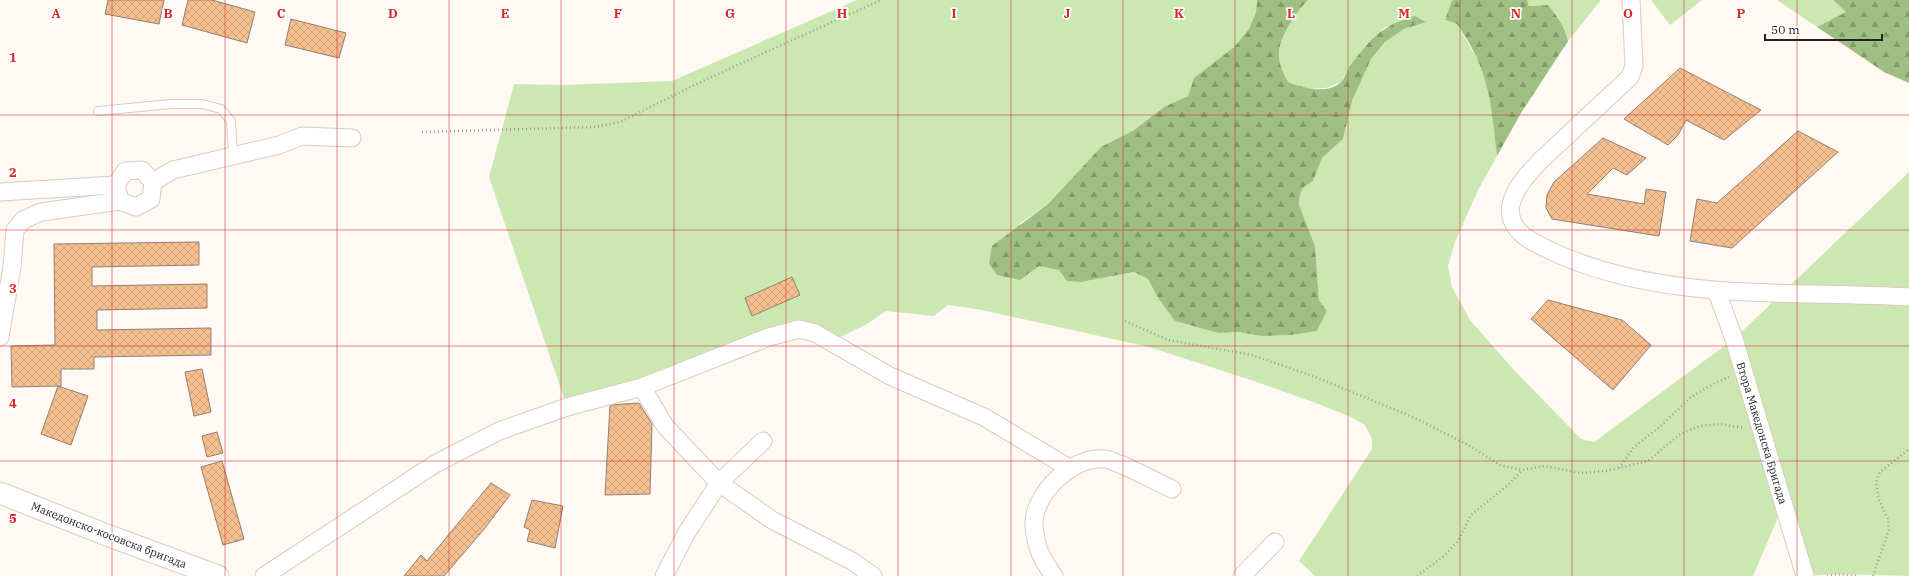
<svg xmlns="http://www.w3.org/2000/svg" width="1909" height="576" viewBox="0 0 1909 576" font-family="'IBM Plex Serif',serif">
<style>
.grass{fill:#cbe8b2}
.forest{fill:url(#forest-firs)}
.building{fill:url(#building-cross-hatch);stroke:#8f8175}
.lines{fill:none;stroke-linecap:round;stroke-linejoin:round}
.service-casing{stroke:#dacbbe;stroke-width:10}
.minor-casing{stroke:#dacbbe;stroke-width:19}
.tertiary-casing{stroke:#dacbbe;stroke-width:23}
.path{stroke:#a39d98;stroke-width:2.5;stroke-dasharray:1 3;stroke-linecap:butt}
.service{stroke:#fff;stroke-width:8}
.minor{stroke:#fff;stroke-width:17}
.tertiary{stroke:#fff;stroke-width:21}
.grid{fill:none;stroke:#d62828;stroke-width:1;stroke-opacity:0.55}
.labels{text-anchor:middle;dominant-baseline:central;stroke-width:3.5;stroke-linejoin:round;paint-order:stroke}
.street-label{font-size:11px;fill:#27211d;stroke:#fff}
.grid-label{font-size:13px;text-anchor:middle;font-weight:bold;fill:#d62828;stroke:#fff;stroke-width:3.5;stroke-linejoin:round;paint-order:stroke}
</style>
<defs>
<pattern id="forest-firs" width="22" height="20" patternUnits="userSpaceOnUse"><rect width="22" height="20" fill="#a0bf83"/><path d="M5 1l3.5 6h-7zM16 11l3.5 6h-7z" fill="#829b6b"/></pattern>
<pattern id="building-cross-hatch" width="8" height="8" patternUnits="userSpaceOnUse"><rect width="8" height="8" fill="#f5bf8f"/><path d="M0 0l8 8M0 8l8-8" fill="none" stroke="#d2a47b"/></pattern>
</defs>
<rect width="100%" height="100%" fill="#fff8f3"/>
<g class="grass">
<path d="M857,0H1257L1256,12L1249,29L1234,47L1194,78L1188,96L1164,107L1134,130L1101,147L1048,204L1019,224L1039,266L1059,270L1081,282L1134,272L1148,279L1158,298L1175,321L1217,333L1238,332L1261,336L1291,335L1317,331L1327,311L1319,300L1315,246L1299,205L1300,194L1304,187L1313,181L1322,158L1343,139L1352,101L1371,59L1385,42L1404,29L1426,22L1385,27L1365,46L1349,68L1341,82L1326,88L1307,89L1288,82C1283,72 1278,63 1279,52C1280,36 1297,11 1308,0H1452L1445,20L1457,24L1484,71L1493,110L1497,156L1478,190L1455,242L1448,266L1452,287L1470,320L1513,369L1581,439L1594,442L1734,339L1909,172V576L1837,574L1805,576L1784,503L1753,576H1315L1299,561L1372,449V439L1365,425L1349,416L1313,402L1254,381L1149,347L982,310L948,305L934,316L886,311L867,324L830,342L808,330L567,407L489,177L514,84L560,85L672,81Z"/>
<polygon points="1527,0 1601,0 1568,41 1558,16 1548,5 1529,6"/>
<polygon points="1651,0 1702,0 1670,25"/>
<polygon points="1777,0 1833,0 1847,12 1817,27"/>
</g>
<g class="forest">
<path d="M1257,0H1308C1297,11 1280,36 1279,52C1278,63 1283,72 1288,82C1303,88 1327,95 1341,82C1345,78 1347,70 1350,66C1370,39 1382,25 1415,16L1426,22L1404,29L1385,42L1371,59L1352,101L1343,139L1322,158L1313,181L1304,187L1300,194L1299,205L1315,246L1319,300L1327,311L1317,331L1291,335L1261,336L1238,332L1218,333L1175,321L1158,298L1148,279L1134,272L1081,282L1067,281L1059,270L1039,266L1020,280L997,275L989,264L992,246L1048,204L1101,147L1134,130L1164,107L1188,96L1194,78L1234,47L1249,29L1256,12Z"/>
<path d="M1452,0H1527L1529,6L1548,5C1558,16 1564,26 1568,41L1521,113L1497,156C1491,102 1490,71 1457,24L1445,20Z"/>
<polygon points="1833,0 1909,0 1909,83 1884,72 1817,27 1846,12"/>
</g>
<g class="building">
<polygon points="108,0 164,0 159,24 105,14"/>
<polygon points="188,0 212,0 255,12 247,43 182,25"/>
<polygon points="291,19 346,33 339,58 285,45"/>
<polygon points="1680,68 1761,110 1724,140 1686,120 1678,135 1668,145 1624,119"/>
<polygon points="1798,131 1838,152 1732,248 1690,241 1697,199 1717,203"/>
<polygon points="1603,138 1646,158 1627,175 1613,168 1587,194 1644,204 1646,189 1666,192 1659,236 1552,219 1546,208 1547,195 1554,182"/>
<polygon points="199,242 199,265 92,267 92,286 207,284 207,308 97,310 97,330 211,328 211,355 94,357 94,369 61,369 61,386 12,387 11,346 55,345 54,244"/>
<polygon points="792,277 800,295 752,316 745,298"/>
<polygon points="1548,300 1622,320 1651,345 1613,390 1531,319"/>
<polygon points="202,369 211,412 194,416 185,372"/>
<polygon points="58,386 88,396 71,445 41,434"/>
<polygon points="639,403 652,424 650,494 605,495 610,405"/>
<polygon points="217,432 223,453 207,457 202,436"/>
<polygon points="222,461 244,539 223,545 201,467"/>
<polygon points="491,483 510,495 485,528 444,576 404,576 421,555 427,561"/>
<polygon points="532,500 563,506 555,548 527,541 530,530 524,527"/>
</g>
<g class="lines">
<defs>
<polyline id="service" points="98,111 171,104 202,104 221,109 231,121 233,155"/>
<g id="minor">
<path d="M1631,0L1634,66L1630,77L1541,160C1527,175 1504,198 1512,220C1517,236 1537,244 1551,251C1663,303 1789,290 1909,297"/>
<polyline points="153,182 173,170 279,145 302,136 352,138"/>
<polyline points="0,192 116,185"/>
<polyline points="1717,292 1734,339 1805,576"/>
<polyline points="0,337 12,267 15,230 23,220 41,212 120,201 136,207 151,199 153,182 142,170 125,171 116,185 120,201"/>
<polyline points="642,387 665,426 719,483 772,520 852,561 873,576"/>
<polyline points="264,576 435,464 499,431 567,407 642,387 769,337 799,329 815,333 890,376 984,417 1069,468"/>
<polyline points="664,576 687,532 719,483 763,441"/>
<path d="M1054,576C1041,558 1036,548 1034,526C1032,494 1074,455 1105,459C1110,459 1115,463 1120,464C1138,472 1155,481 1172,489"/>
<polyline points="1242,576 1275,542"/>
</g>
<polyline id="tertiary" points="0,493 112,537 218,576"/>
</defs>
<use href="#service" class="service-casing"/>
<use href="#minor" class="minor-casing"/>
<use href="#tertiary" class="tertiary-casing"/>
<g class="path">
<polyline points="422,132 595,127 620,122 709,78 881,0"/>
<polyline points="1125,321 1168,340 1252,355 1318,378 1415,418 1468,445 1500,465 1522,470 1544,466 1581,473 1606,471 1648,461 1680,434 1700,426 1720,424 1744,428"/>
<polyline points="1619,468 1634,447 1662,425 1691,397 1715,383 1729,377"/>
<polyline points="1417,576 1444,556 1458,541 1471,515 1509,484 1522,470"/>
<polyline points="1827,576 1837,574 1859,576"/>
<polyline points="1873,576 1889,530 1888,519 1879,500 1876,482 1880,472 1909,449"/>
</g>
<use href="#service" class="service"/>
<use href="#minor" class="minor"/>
<use href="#tertiary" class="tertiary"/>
</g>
<path class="grid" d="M112,0V576M225,0V576M337,0V576M449,0V576M561,0V576M674,0V576M786,0V576M898,0V576M1011,0V576M1123,0V576M1235,0V576M1348,0V576M1460,0V576M1572,0V576M1684,0V576M1797,0V576M0,115H1909M0,230H1909M0,346H1909M0,461H1909"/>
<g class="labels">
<g class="street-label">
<text transform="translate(1762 433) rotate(73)">Втора Македонска Бригада</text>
<text transform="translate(109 535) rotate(21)">Македонско-косовска бригада</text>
</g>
</g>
<g class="grid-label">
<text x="56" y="18">A</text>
<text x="168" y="18">B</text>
<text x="281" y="18">C</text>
<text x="393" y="18">D</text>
<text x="505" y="18">E</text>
<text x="618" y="18">F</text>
<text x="730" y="18">G</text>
<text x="842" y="18">H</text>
<text x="954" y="18">I</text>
<text x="1067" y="18">J</text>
<text x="1179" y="18">K</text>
<text x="1291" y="18">L</text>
<text x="1404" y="18">M</text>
<text x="1516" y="18">N</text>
<text x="1628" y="18">O</text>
<text x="1741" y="18">P</text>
<text x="13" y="62">1</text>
<text x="13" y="177">2</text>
<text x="13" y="293">3</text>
<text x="13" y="408">4</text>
<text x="13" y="523">5</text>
</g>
<path d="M1765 34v6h117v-6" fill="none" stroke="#27211d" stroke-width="2"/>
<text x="1771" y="34" font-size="12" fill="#27211d" stroke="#ffffff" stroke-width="3" paint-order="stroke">50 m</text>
</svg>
